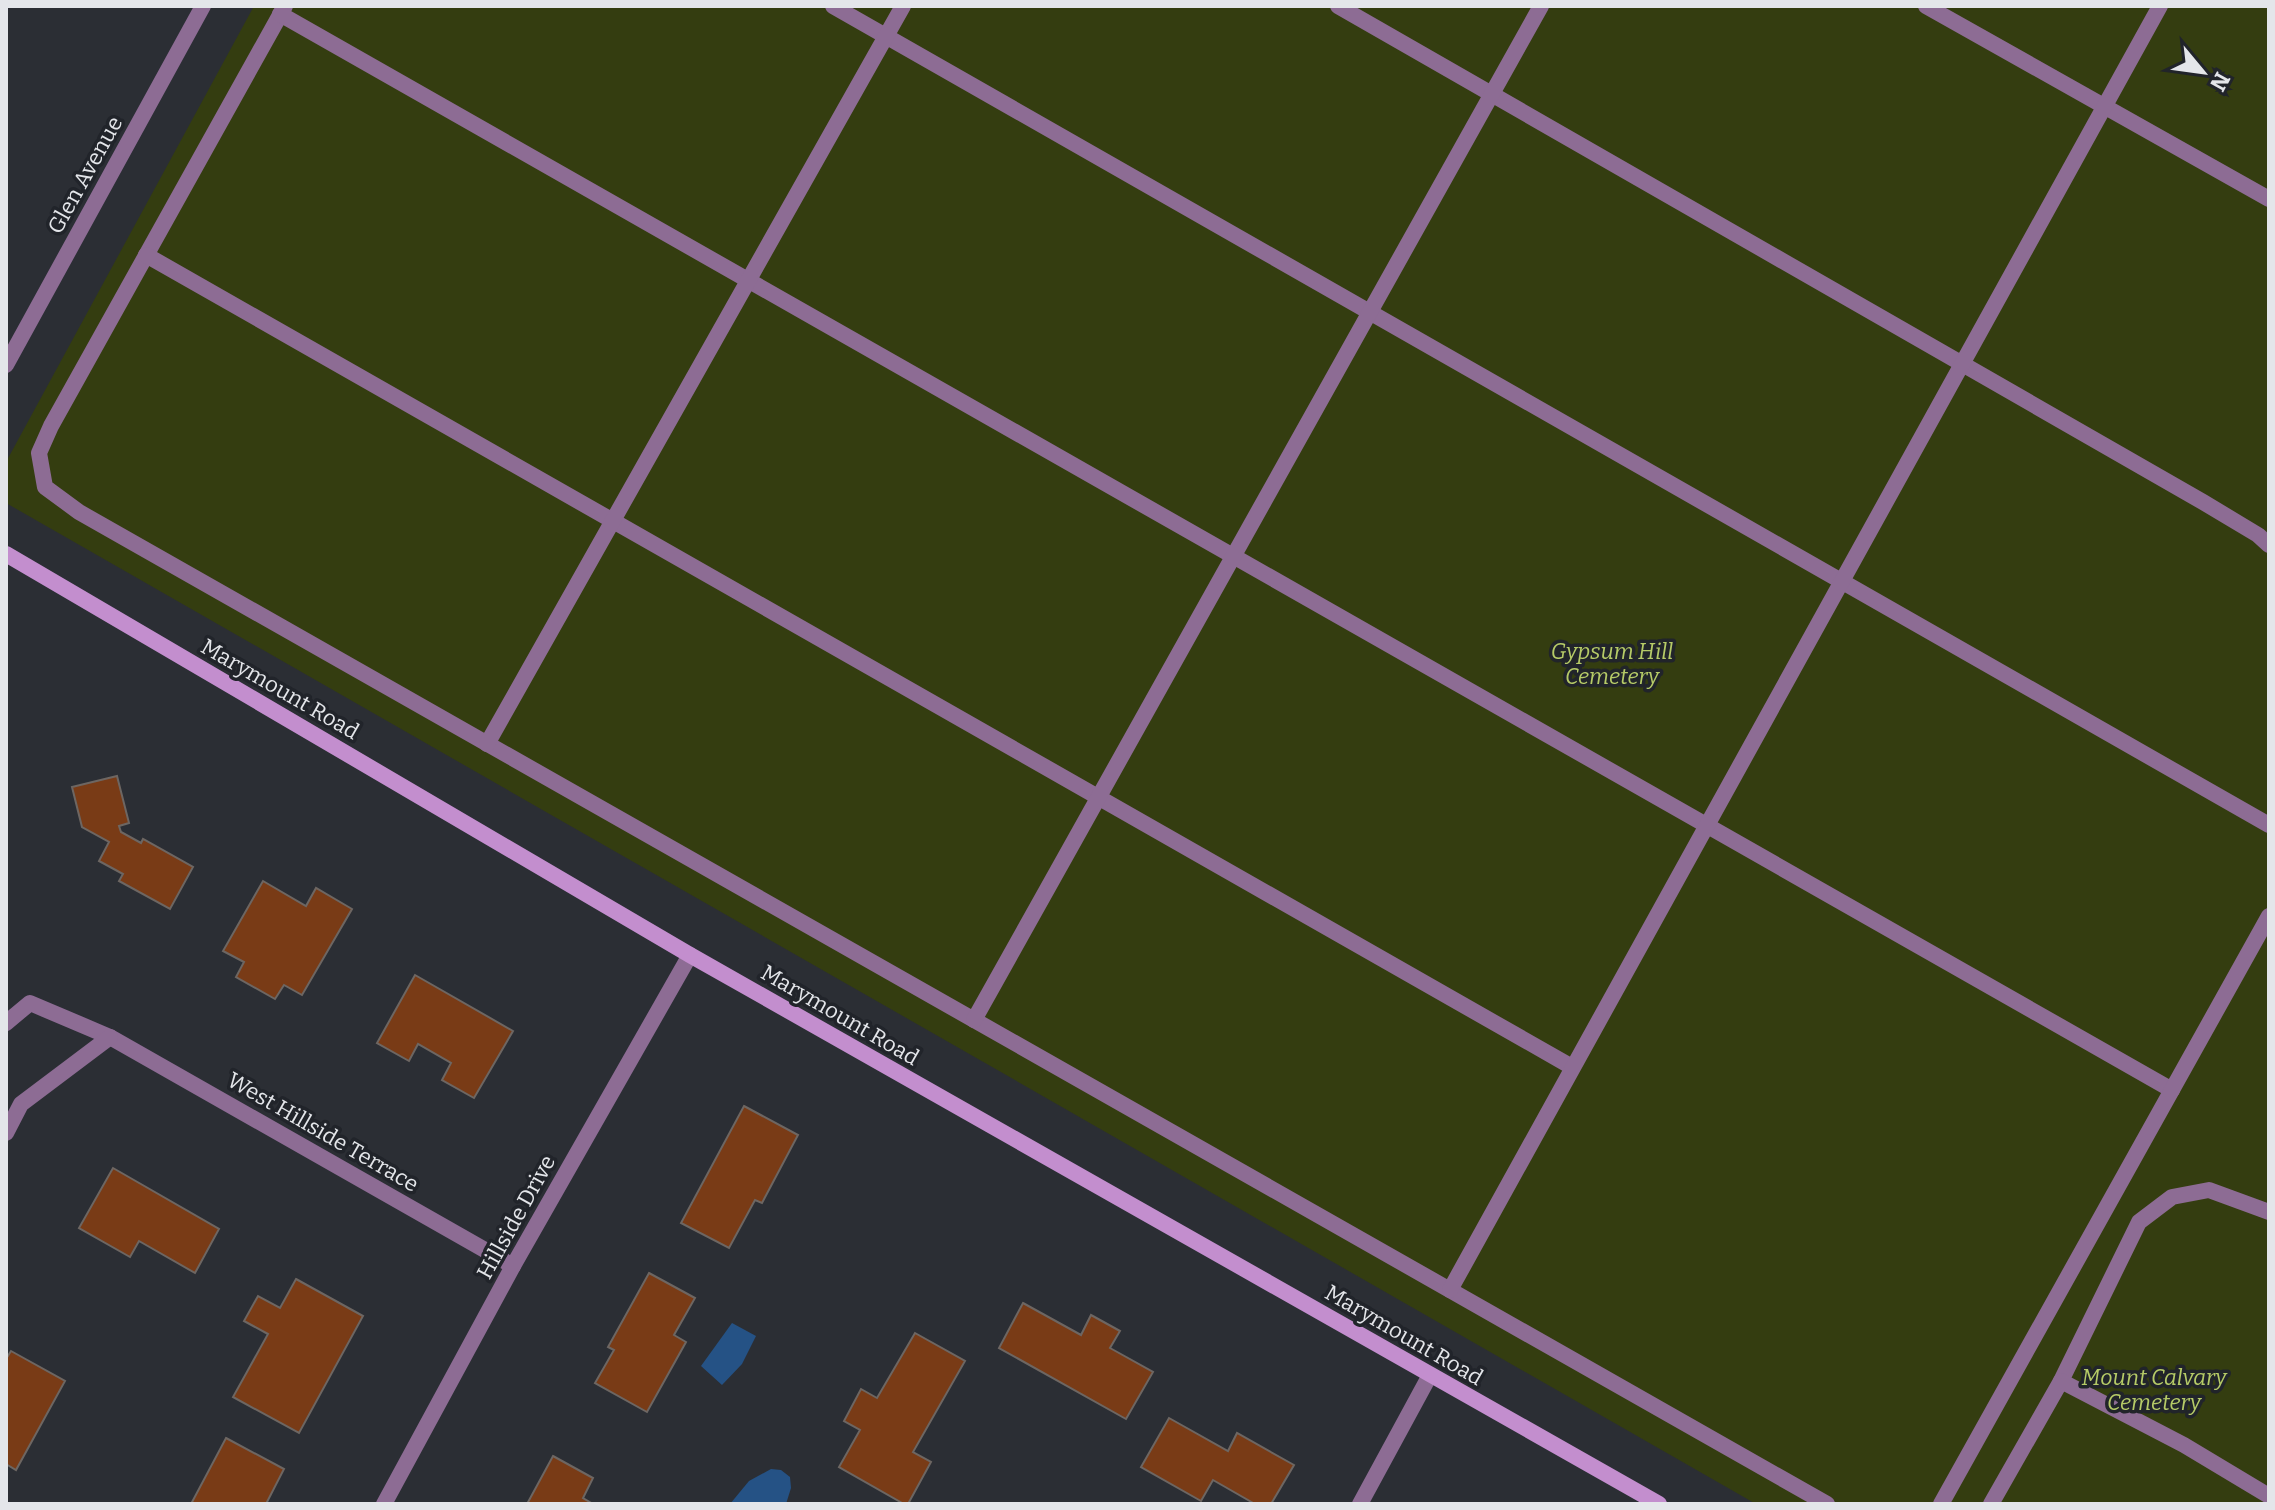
<svg xmlns="http://www.w3.org/2000/svg" width="2275" height="1510" viewBox="0 0 2275 1510" font-family="Bitter,serif">
<style>
.green{fill:#343d10}
.water{fill:#255285}
.building{fill:#793b16;stroke:#6d6662;stroke-width:2}
.lines{fill:none;stroke-linecap:round;stroke-linejoin:round}
.lane{stroke:#8d6c94;stroke-width:16}
.street{stroke:#8d6c94;stroke-width:16}
.secondary{stroke:#c38ece;stroke-width:16}
.labels{text-anchor:middle;dominant-baseline:central;stroke-width:7;stroke-linejoin:round;paint-order:stroke}
.street-label{font-size:22px;fill:#e4e6ea;stroke:#21242a}
.park-label{font-size:22px;font-style:italic;fill:#b6cb67;stroke:#21242a}
</style>
<rect width="100%" height="100%" fill="#2b2e34"/>
<polygon class="green" points="254,6 2269,6 2269,1504 1756,1504 6,503 6,462"/>
<g class="water">
<polygon points="732,1323 756,1336 742,1364 722,1385 701,1366"/>
<polygon points="771,1469 781,1470 790,1477 791,1488 786,1504 730,1504 749,1481"/>
</g>
<g class="building">
<polygon points="117,776 129,823 119,826 121,832 141,843 143,839 193,867 170,909 119,881 123,874 99,861 109,842 82,827 72,787"/>
<polygon points="263,881 306,906 316,888 352,909 302,995 284,985 275,999 236,977 244,962 223,951"/>
<polygon points="415,975 513,1031 474,1098 442,1080 451,1063 418,1044 409,1061 377,1043"/>
<polygon points="744,1106 798,1135 762,1203 755,1200 729,1248 681,1223"/>
<polygon points="113,1168 219,1229 195,1273 139,1241 130,1257 79,1228"/>
<polygon points="649,1273 695,1298 674,1335 686,1342 647,1412 595,1383 614,1350 608,1347"/>
<polygon points="296,1279 363,1316 299,1433 233,1397 268,1334 244,1321 258,1296 280,1308"/>
<polygon points="1023,1303 1081,1335 1091,1315 1120,1331 1110,1348 1153,1372 1126,1419 999,1348"/>
<polygon points="915,1333 965,1361 913,1452 931,1462 908,1504 904,1504 839,1467 860,1430 844,1421 861,1389 877,1398"/>
<polygon points="11,1351 65,1381 16,1470 6,1464 6,1359"/>
<polygon points="1169,1418 1228,1451 1237,1433 1294,1465 1271,1504 1255,1504 1213,1480 1201,1501 1141,1467"/>
<polygon points="226,1438 284,1469 266,1504 191,1504"/>
<polygon points="553,1456 593,1478 583,1498 593,1504 527,1504"/>
</g>
<g class="lines">
<g class="lane">
<polyline points="285,6 51,426 39,453 45,487 79,512 1827,1504"/>
<polyline points="833,6 2269,825"/>
<polyline points="1338,6 2203,502 2258,535 2269,545"/>
<polyline points="1926,6 2269,199"/>
<polyline points="280,14 2172,1090"/>
<polyline points="146,255 1572,1067"/>
<polyline points="487,744 903,6"/>
<polyline points="974,1020 1541,6"/>
<polyline points="1450,1290 2160,6"/>
<polyline points="2061,1381 2139,1222 2172,1197 2209,1190 2269,1212"/>
<polyline points="1941,1504 2269,916"/>
<polyline points="1991,1504 2061,1381 2184,1445 2269,1496"/>
</g>
<g class="street">
<polyline points="6,365 203,6"/>
<polyline points="6,1023 30,1003 110,1037 513,1266"/>
<polyline points="6,1133 21,1104 110,1037"/>
<polyline points="384,1504 513,1266 690,955"/>
<polyline points="1360,1504 1430,1375"/>
</g>
<polyline class="secondary" points="6,554 690,955 1659,1504"/>
</g>
<g class="labels">
<g class="street-label">
<text transform="translate(85 175) rotate(-61)">Glen Avenue</text>
<text transform="translate(280 689) rotate(30)">Marymount Road</text>
<text transform="translate(840 1015) rotate(30)">Marymount Road</text>
<text transform="translate(323 1132) rotate(30)">West Hillside Terrace</text>
<text transform="translate(516 1217) rotate(-61)">Hillside Drive</text>
<text transform="translate(1404 1335) rotate(30)">Marymount Road</text>
</g>
<g class="park-label">
<text x="1612" y="651">Gypsum Hill<tspan x="1612" dy="25">Cemetery</tspan></text>
<text x="2154" y="1377">Mount Calvary<tspan x="2154" dy="25">Cemetery</tspan></text>
</g>
</g>
<rect width="2275" height="1510" fill="none" stroke="#e4e6ea" stroke-width="16"/>
<g transform="translate(2203 72) rotate(119)" stroke="#21242a" stroke-width="6" paint-order="stroke">
<path d="M0-6L14 30L0 20L-14 30Z" fill="#e4e6ea"/>
<text y="-12" font-size="22" font-weight="bold" text-anchor="middle" fill="#e4e6ea">N</text>
</g>
</svg>
